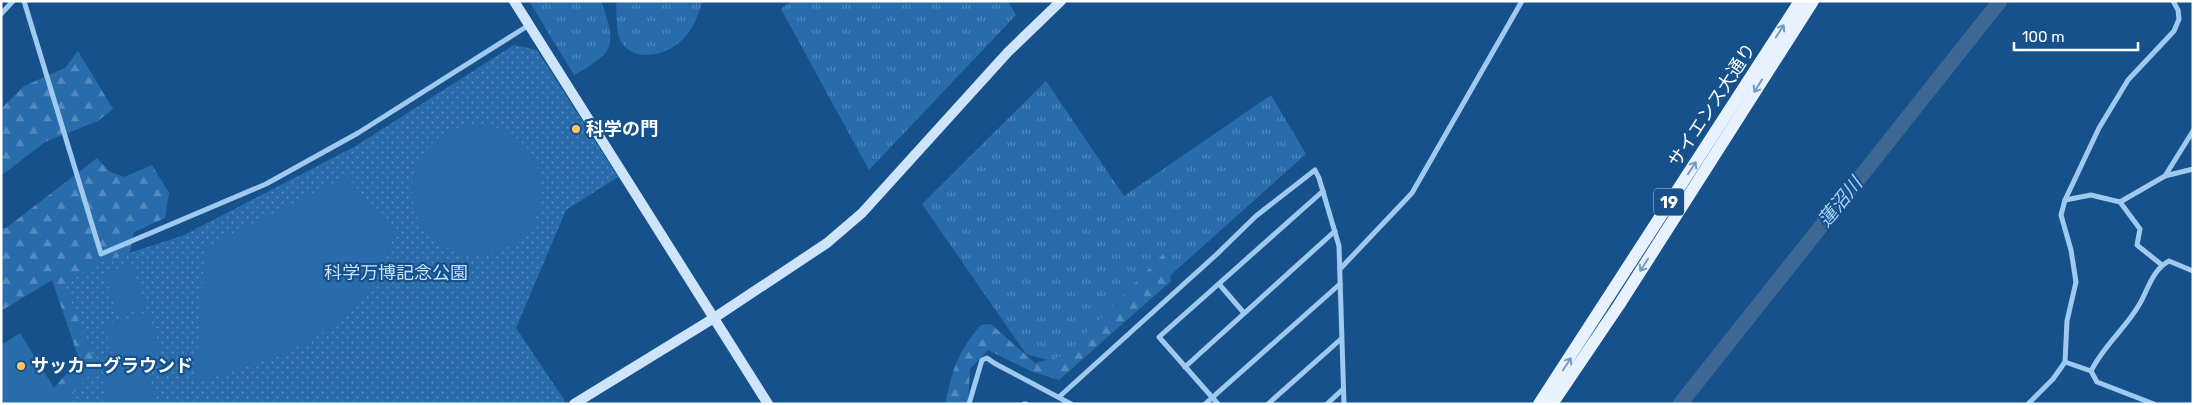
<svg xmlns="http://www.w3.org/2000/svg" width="2194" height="405" viewBox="0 0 2194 405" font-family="Rubik,'Noto Sans JP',sans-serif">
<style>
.grass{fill:url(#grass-tufts)}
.forest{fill:url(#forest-firs)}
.park{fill:url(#park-dots)}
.pitch{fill:#286cab}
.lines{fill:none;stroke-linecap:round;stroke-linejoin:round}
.river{stroke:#3d6893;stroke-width:15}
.street{stroke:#a0c9ef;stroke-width:5}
.secondary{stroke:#cee4fb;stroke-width:10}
.primary{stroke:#e8f2ff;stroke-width:12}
.oneway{stroke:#7499c0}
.poi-dot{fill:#ffc75e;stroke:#16518c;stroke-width:2}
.labels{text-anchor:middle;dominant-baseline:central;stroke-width:4.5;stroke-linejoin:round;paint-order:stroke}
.shield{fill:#16518c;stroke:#b9cbdc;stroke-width:1}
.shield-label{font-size:16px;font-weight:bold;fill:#fff}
.street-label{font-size:18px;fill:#fff;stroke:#16518c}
.poi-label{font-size:18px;font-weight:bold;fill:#fff;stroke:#16518c;text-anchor:start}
.park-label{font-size:18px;fill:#c6e1fb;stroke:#16518c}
.water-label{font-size:19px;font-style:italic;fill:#acd2f6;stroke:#16518c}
</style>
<defs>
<pattern id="grass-tufts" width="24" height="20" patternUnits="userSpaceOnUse" patternTransform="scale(1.25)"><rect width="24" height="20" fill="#286cab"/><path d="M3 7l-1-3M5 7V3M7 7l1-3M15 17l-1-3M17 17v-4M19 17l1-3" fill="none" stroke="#5389bc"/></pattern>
<pattern id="forest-firs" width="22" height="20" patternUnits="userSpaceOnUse" patternTransform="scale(1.25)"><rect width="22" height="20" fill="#286cab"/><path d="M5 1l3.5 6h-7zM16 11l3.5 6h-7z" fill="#5389bc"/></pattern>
<pattern id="park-dots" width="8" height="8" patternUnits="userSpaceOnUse" patternTransform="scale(1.25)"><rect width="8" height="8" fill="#286cab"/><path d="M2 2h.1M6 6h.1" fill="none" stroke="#5389bc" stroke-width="1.8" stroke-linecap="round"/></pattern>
</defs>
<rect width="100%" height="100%" fill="#16518c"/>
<g class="grass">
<path d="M529,1H601C617,46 615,52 574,75Z"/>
<path d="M616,1H703C698,13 695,26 686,36C673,53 637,65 622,43C615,32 617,14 616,1Z"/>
<polygon points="791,1 1008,1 1016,15 869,170 781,9"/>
<polygon points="1046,81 1124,196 1271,95 1306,154 1069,366 1026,354 922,204"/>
</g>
<g class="forest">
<polygon points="78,51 113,109 98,121 45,142 1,176 1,109 24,86 65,68"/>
<polygon points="97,158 110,172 124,177 152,165 169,193 165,218 134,232 128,260 112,404 58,404 54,388 79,359 52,280 1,311 1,228 6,228"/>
<path d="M1168,249L1171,281L1059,380L1033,372L988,350L970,369L968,404H945C953,369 957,352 981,325L991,324L1035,363L1065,355Z"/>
</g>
<polygon class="park" points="514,45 537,50 618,177 566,210 516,328 565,401 562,404 72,404 69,397 97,369 65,284 98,263 182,236 354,147"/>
<g class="pitch">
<circle cx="477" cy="190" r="65"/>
<polygon points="347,176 394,233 382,270 340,323 285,353 195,383 205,248"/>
<polygon points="132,265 145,308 118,316 105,273"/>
<polygon points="149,312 162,356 117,369 104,325"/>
<polygon points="20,333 64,404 1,404 1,345"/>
<polygon points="145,366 157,404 109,404 102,378"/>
</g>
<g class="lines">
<polyline class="river" points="1680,404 2000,1"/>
<g class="street">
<polyline points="24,1 101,254 266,184 358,133 529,25"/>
<polyline points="1,14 13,1"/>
<polyline points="2165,176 2193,131"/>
<polyline points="2065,200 2091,195 2120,202 2140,229 2137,245 2162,265"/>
<polyline points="2120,202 2165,176 2193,169"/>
<polyline points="1340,269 1412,193 1522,1"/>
<polyline points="1219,284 1244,313"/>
<polyline points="2065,362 2091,371 2097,382 2154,404"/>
<polyline points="1185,367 1335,231"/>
<path d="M2091,371C2104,345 2125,329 2139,305C2148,290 2152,270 2169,261L2193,271"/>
<polyline points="1059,397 1216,255 1256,216 1315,170 1319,178 1339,246 1344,404"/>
<polyline points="969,404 982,360 987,358 994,363 1071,404"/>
<polyline points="1024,404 1026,404"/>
<polyline points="1205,404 1340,284"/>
<polyline points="1218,404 1159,337 1323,191"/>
<polyline points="1268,404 1341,339"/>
<polyline points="1327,404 1343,389"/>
<polyline points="2028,404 2053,379 2065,362 2067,321 2076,282 2071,250 2061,215 2065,200 2099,128 2128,80 2174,31 2179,19 2178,10 2173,1"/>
</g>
<g class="secondary">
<polyline points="514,1 768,404"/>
<polyline points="574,404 714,318 827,243 862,213 1008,52 1061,1"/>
</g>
<g class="primary">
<polyline points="1539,404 1800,1"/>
<polyline points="1552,404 1619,305 1813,1"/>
</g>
</g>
<defs><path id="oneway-shaft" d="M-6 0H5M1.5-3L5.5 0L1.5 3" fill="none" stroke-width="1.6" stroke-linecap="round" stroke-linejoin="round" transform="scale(1.25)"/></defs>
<g class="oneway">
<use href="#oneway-shaft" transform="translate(1780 31) rotate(-57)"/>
<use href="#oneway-shaft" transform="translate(1758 86) rotate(122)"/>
<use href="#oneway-shaft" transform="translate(1692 168) rotate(-57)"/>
<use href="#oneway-shaft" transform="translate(1644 265) rotate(123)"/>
<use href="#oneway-shaft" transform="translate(1567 364) rotate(-57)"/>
</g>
<g class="poi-dot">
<circle cx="576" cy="129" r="5"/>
<circle cx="21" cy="366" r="5"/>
</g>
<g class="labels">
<rect class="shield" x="1654" y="188.5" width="30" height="27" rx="4"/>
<g class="shield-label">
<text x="1669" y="202">19</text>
</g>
<g class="street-label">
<text transform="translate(1712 105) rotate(-57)">サイエンス大通り</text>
</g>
<g class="poi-label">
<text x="586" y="129">科学の門</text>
<text x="31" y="366">サッカーグラウンド</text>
</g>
<g class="park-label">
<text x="396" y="273">科学万博記念公園</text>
</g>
<g class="water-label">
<text transform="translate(1840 202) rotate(-51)">蓮沼川</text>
</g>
</g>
<rect width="2194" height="405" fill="none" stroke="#ffffff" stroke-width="5"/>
<path d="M2014 42v8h124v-8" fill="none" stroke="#ffffff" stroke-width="2.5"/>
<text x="2022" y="42" font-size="15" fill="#ffffff" stroke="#16518c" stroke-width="4" paint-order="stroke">100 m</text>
</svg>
